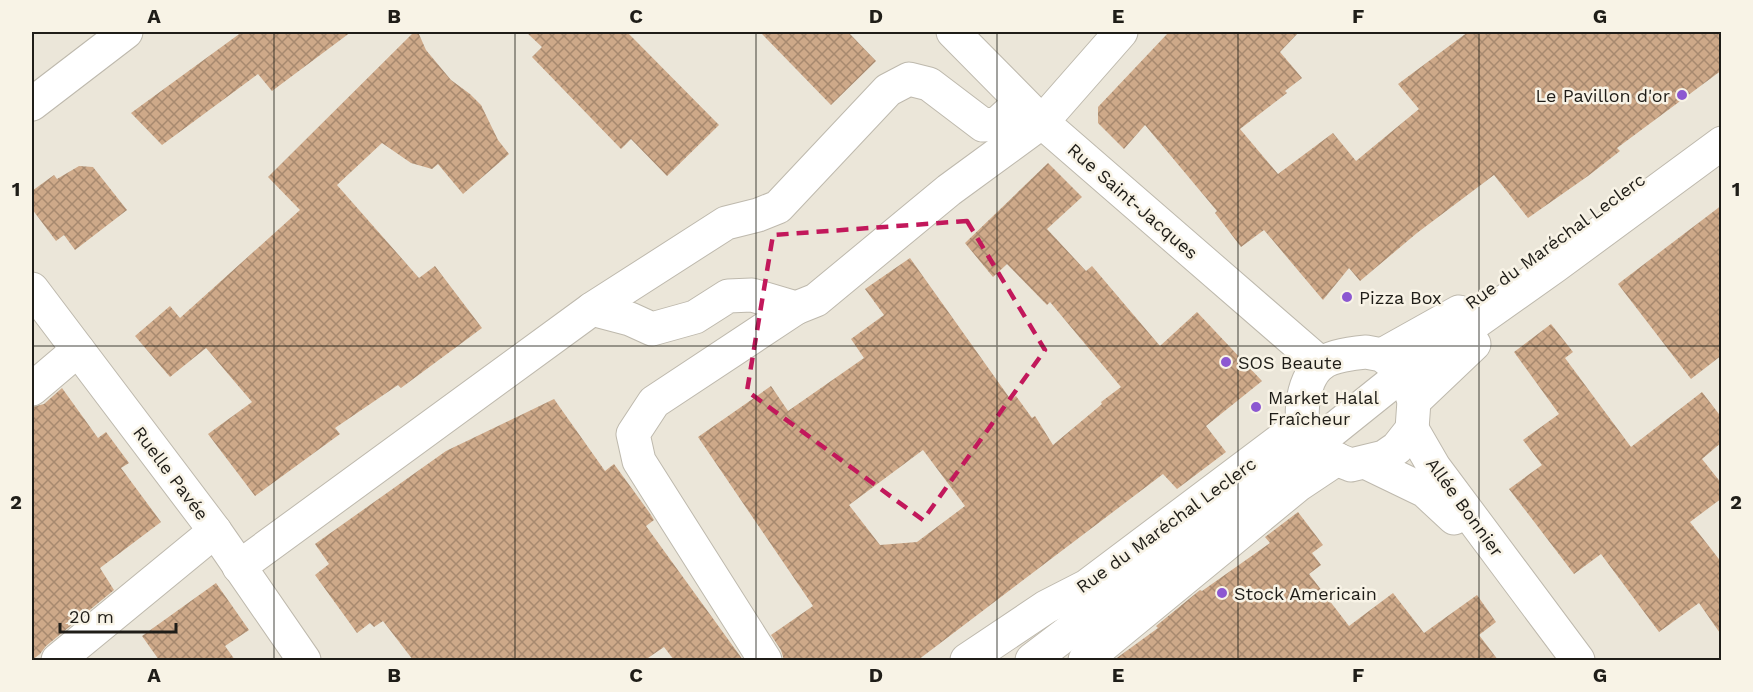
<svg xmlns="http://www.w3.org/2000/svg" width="1753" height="692" viewBox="0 0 1753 692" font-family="'Work Sans',sans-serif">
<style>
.building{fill:url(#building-cross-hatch);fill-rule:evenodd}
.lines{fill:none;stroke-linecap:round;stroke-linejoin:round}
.minor-casing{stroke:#beb9ad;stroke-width:35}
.minor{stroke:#fff;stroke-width:33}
.marked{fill:none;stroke:#c2185b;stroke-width:4.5;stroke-dasharray:12 8;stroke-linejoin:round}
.grid{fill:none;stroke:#1f1d18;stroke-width:1.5;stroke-opacity:0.55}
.poi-dot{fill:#8c58d1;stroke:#f8f3e6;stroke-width:2}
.labels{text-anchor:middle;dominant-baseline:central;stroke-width:5;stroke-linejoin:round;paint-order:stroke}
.poi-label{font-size:18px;fill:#1f1d18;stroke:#f8f3e6;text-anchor:start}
.street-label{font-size:18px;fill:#1f1d18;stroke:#f8f3e6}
.neatline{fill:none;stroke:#1f1d18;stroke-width:2}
.grid-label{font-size:20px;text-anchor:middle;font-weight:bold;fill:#1f1d18}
</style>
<defs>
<pattern id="building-cross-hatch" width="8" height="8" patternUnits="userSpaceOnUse" patternTransform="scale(1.5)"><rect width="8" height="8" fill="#cea989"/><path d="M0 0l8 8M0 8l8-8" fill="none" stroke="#a7896f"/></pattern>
</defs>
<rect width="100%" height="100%" fill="#ebe6d9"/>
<g class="building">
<polygon points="242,32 351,32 272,91 258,74 162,145 131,113"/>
<polygon points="414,32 418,32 426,50 451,80 470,94 481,105 498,140 509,154 463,194 438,164 432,169 411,163 382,143 337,185 419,278 435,266 482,328 401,388 398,385 335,428 340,434 255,496 208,434 252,402 206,348 170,377 135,336 170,306 180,318 300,210 268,177"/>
<polygon points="526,32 627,32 719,125 667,176 631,139 621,149 532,57 542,47"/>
<polygon points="760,32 848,32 876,61 831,105"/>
<polygon points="1169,32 1299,32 1280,52 1302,78 1285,91 1287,93 1240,129 1278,174 1333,133 1356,161 1419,109 1398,84 1468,32 1722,32 1722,70 1617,148 1620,151 1588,176 1528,218 1494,175 1417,233 1360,281 1349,268 1323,300 1264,230 1241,247 1215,213 1217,211 1145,125 1124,149 1098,123 1098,107"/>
<path d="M1048,163L1082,197L1047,229L1086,271L1092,266L1160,346L1197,312L1262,381L1206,426L1226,452L1177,489L1163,474L918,660H784L781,650L771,635L813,606L698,437L771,386L788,411L864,358L851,339L884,315L865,289L910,258L1011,400L1016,396L1032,418L1035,416L1053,445L1102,404L1101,402L1121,387L1050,302L1047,305L1007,264L993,277L965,243ZM923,450L965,506L917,542L880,545L849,505Z"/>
<polygon points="79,166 93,167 127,210 75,250 64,235 56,241 32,209 32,191 54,175 57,179"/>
<polygon points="1722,205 1722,355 1691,379 1618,284"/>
<polygon points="1551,324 1573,352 1565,358 1631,447 1702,392 1722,418 1722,442 1702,459 1722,484 1722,498 1690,522 1722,563 1722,636 1699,603 1659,632 1601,554 1574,574 1509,489 1542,465 1523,440 1559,414 1514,352"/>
<polygon points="62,388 98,438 106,432 129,463 121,468 161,522 100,568 114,590 46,646 40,654 32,660 32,407 44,404"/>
<polygon points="554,399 605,471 614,464 649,512 654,520 646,526 743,660 674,660 664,647 645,660 413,660 383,621 374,627 370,623 357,633 315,575 329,564 315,544 446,451"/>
<polygon points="1298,512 1323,545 1312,553 1321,565 1309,574 1349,626 1393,593 1424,633 1477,595 1496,622 1479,635 1498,660 1114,660 1158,628 1156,626 1200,590 1202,591 1270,543 1265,537"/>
<polygon points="216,583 249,630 225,646 235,660 159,660 142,636"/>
</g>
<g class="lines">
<defs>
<g id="minor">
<polyline points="953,32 1042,122 1321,364"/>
<polyline points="32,104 126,32"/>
<polyline points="32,289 215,531 304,660"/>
<polyline points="592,309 630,319 652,329 695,317 728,296 752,295 796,308 816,300 949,190 1042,122 1121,32"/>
<path d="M1366,352L1382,355L1404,373L1414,401L1412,429L1397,448L1384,457L1351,465C1341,461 1321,454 1313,446C1295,428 1301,379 1321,364C1331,356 1354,353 1366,352Z"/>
<polyline points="1382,355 1459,312"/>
<polyline points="32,389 78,350"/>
<polyline points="1414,401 1474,344"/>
<polyline points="1412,429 1434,467 1578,660"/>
<polyline points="1367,463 1425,491 1454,518"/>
<polyline points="239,567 592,309 726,223 758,215 778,207 888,90 909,79 929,84 983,125 997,124 1021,102"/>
<polyline points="58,660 215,531"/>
<polyline points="765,660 639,461 633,434 654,402 796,308"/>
<polyline points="967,660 1046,607 1087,586 1302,424"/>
<polyline points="1032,660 1313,446 1404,373 1555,266 1722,143"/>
<polyline points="1085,660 1298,485 1337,459"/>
</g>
</defs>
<use href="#minor" class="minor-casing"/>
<use href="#minor" class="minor"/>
</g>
<path class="marked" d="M967,221L1045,350L923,520L747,391L773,235Z"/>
<path class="grid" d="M274,32V660M515,32V660M756,32V660M997,32V660M1238,32V660M1479,32V660M32,346H1722"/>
<g class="poi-dot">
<circle cx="1682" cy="95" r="6"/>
<circle cx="1347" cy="297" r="6"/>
<circle cx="1226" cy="362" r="6"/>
<circle cx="1256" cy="407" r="6"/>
<circle cx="1222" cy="593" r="6"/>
</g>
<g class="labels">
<g class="poi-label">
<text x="1670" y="95" text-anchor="end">Le Pavillon d'or</text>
<text x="1359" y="297">Pizza Box</text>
<text x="1238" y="362">SOS Beaute</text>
<text x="1268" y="397">Market Halal<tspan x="1268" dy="21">Fraîcheur</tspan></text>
<text x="1234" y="593">Stock Americain</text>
</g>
<g class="street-label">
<text transform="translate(1133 201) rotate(41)">Rue Saint-Jacques</text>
<text transform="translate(1555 241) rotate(-36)">Rue du Maréchal Leclerc</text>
<text transform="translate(171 473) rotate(53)">Ruelle Pavée</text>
<text transform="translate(1465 507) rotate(54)">Allée Bonnier</text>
<text transform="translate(1166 525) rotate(-36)">Rue du Maréchal Leclerc</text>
</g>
</g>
<rect width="1753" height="692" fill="none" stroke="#f8f3e6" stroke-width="66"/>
<path d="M60 623v9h116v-9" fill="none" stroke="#1f1d18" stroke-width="3"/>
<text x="69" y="623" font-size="18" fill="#1f1d18" stroke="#f8f3e6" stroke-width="4.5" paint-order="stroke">20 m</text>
<rect x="33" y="33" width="1687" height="626" class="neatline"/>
<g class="grid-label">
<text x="154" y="23">A</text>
<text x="394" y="23">B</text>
<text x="636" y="23">C</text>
<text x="876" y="23">D</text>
<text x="1118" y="23">E</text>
<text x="1358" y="23">F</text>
<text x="1600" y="23">G</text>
<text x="16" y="196">1</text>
<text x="1736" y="196">1</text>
<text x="16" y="509">2</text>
<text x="1736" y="509">2</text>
<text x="154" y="682">A</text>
<text x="394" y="682">B</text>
<text x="636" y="682">C</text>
<text x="876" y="682">D</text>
<text x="1118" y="682">E</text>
<text x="1358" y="682">F</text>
<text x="1600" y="682">G</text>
</g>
</svg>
